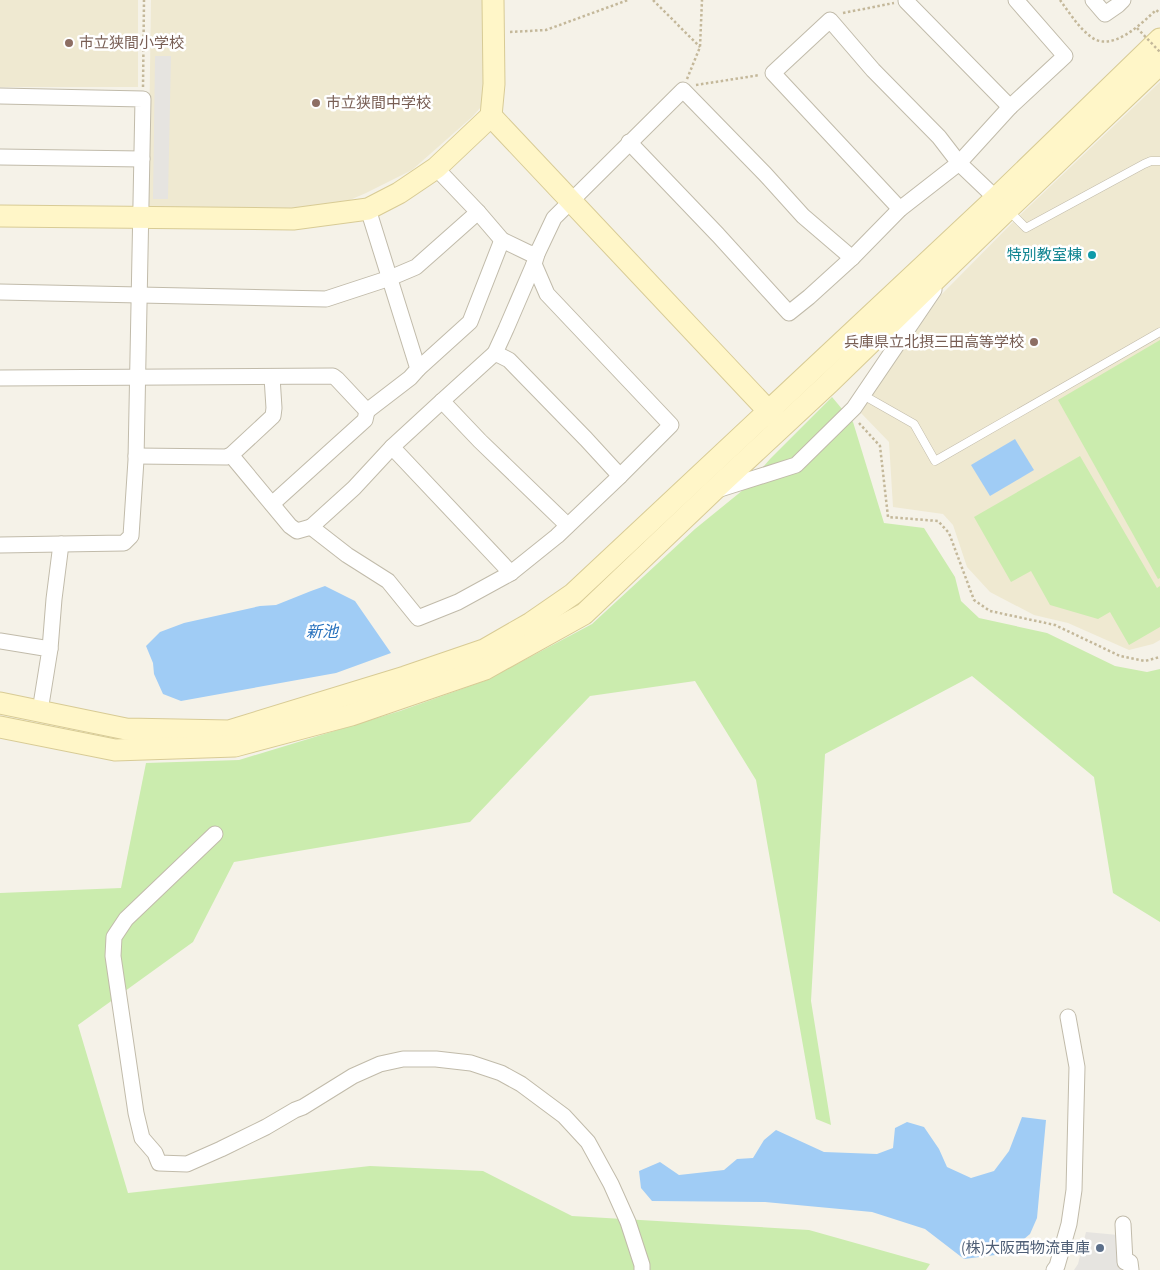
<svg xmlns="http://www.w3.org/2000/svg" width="1160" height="1270" viewBox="0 0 1160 1270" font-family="'Source Sans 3','Noto Sans JP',sans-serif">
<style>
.education{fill:#efe9d1}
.green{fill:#cbecae}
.parking{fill:#e6e4e0}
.water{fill:#a0ccf5}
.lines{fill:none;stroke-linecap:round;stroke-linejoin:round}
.lane-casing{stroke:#c1bbaa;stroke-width:9}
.street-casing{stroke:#c1bbaa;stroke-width:17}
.secondary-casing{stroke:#d8cb95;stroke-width:23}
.path{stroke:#c4b89a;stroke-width:2.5;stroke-dasharray:2.5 2.5;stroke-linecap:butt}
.lane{stroke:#fff;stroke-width:8}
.street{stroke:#fff;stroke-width:15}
.secondary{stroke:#fff6c8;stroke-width:21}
.path-bridge{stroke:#c4b89a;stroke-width:2.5;stroke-dasharray:2.5 2.5;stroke-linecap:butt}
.education-dot{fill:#8d6e63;stroke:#fff;stroke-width:2}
.culture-dot{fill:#0f9aa8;stroke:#fff;stroke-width:2}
.service-dot{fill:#5c6f8a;stroke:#fff;stroke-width:2}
.labels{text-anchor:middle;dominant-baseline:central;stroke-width:5;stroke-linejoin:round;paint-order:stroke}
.education-label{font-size:15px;fill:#785e54;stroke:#fff;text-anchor:start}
.culture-label{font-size:15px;fill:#0d838f;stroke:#fff;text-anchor:end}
.service-label{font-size:15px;fill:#4e5e75;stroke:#fff;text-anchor:end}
.water-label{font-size:16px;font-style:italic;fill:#2771bd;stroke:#fff}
</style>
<rect width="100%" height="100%" fill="#f5f2e8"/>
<g class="education">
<rect x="0" y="0" width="138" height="87"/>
<polygon points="151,0 485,0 485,100 481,107 472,117 412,170 366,193 331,208 148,207"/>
<polygon points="1160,82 1160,640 1153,644 1129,650 1068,623 1034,615 990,592 967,567 953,525 943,514 893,507 889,442 861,413 864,407 941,295 1017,218"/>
</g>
<g class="green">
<polygon points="1160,340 1160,578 1158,579 1058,400"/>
<polygon points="832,397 853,422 884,523 924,528 955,577 961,601 979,618 1047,633 1115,666 1147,672 1160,669 1160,922 1113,893 1094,777 972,676 825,754 811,1001 831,1125 816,1119 756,780 695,681 590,696 470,822 234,862 193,942 78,1025 128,1193 370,1166 483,1171 572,1216 809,1230 930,1264 926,1270 0,1270 0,893 121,888 146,763 239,760 400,711 487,680 592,624 695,529 743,490 770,459"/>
<polygon points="1080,456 1157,588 1160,586 1160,627 1129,645 1110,612 1098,619 1050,605 1031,571 1011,582 974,517"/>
</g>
<g class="parking">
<polygon points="155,56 171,56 168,199 153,199"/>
<polygon points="1086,1232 1118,1235 1118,1261 1122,1270 1074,1270 1078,1264"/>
</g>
<g class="water">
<polygon points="1015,439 1034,470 990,496 971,465"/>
<polygon points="325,586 355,601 391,653 336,673 181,701 163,694 154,674 153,663 146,646 160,632 184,623 260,606 276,605 311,591"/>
<polygon points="1022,1117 1046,1120 1037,1218 1030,1234 1012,1249 995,1255 964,1259 925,1229 872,1212 765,1202 652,1201 641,1188 639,1171 660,1162 679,1175 724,1170 737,1159 753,1158 764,1140 776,1130 824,1152 877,1154 893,1148 895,1128 907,1122 924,1127 939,1149 947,1167 971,1178 994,1171 1009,1151"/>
</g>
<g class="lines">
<defs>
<g id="lane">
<polyline points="1009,211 1026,228 1144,164 1151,161 1160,161"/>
<polyline points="863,395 914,424 935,461 1160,332"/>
</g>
<g id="street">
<polyline points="907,0 906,1 1010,107 1065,56 1016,0"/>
<polyline points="1093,0 1105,14 1118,5 1123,0"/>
<polyline points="0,96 143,99 136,460 131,536 124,543 0,545"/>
<polyline points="629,142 718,235 789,313 809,297 852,258 900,209 959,163 1010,107"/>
<polyline points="0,157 142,159"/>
<polyline points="436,168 478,212 502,240 529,253 537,254"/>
<polyline points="900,209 773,73 830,20 873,70 939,137 959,163 1002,204"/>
<polyline points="0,292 326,299 390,278 416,267 478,212"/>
<polyline points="495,353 506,329 534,264"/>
<polyline points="418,369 470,322 502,240"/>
<polyline points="0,378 333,376 337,379 367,411 410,378 418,369 368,209"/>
<polygon points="392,447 511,573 458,602 418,618 388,581 347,555 311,527 354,488"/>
<polyline points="392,447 442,401"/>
<polyline points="231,455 290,526 297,531 311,527"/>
<polyline points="136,456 226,457 231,455 273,416 274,408 272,377"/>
<polyline points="717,490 796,465 854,408 934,290"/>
<polyline points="272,504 365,420 367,411"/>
<polyline points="567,526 562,520 480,441 442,401 495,353 509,360 586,439 620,476"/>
<polyline points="511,573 557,536 620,476 671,425 547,294 534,264 537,254 554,218 683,90 765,174 803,216 852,258"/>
<polyline points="0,641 50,649 40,711"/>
<polyline points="50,649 54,599 61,544"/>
<polyline points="215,834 126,919 114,937 113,956 136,1113 142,1138 155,1153 159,1163 187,1164 221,1149 266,1127 295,1110 303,1107 353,1076 380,1064 403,1059 436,1059 471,1063 501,1073 521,1084 564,1116 588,1142 611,1184 628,1222 642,1265 642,1270"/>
<polyline points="1123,1224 1125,1262 1130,1262 1131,1270"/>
<polyline points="1054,1270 1057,1266 1069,1224 1074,1190 1077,1067 1068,1017"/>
</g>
<g id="secondary">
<polyline points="491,116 777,420"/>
<polyline points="0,216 293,219 368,209 399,193 436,168 491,116 494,84 493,0"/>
<polyline points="0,703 126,729 229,731 405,677 484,650 531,623 573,594 996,198 1160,39"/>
<polyline points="0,727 115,750 235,746 351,715 485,669 584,614 713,491 829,383 1007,210 1160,64"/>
</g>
</defs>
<use href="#lane" class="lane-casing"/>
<use href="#street" class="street-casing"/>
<use href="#secondary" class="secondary-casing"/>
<g class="path">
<polyline points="653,0 700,47"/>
<path d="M1060,0C1069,12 1078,27 1090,36C1111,54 1141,24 1156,10L1160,13"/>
<polyline points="843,13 894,3"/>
<polyline points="510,32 546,30 628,0"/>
<polyline points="687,79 700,47 702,0"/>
<polyline points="696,85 760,75"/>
<polyline points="143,87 144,0"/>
<polyline points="859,423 880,446 888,517 938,521 949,533 974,600 990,611 1055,625 1120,656 1145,661 1160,657"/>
</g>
<use href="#lane" class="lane"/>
<use href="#street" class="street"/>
<use href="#secondary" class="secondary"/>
<polyline class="path-bridge" points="1137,28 1160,52"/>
</g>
<g class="education-dot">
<circle cx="69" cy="43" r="5"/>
<circle cx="316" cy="103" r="5"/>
<circle cx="1034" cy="342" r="5"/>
</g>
<circle class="culture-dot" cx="1092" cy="255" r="5"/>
<circle class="service-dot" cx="1100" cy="1248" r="5"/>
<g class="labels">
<g class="education-label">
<text x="79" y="43">市立狭間小学校</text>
<text x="326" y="103">市立狭間中学校</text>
<text x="1024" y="342" text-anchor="end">兵庫県立北摂三田高等学校</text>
</g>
<g class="culture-label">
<text x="1082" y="255">特別教室棟</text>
</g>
<g class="service-label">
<text x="1090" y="1248">(株)大阪西物流車庫</text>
</g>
<g class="water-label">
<text x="322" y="632">新池</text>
</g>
</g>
</svg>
